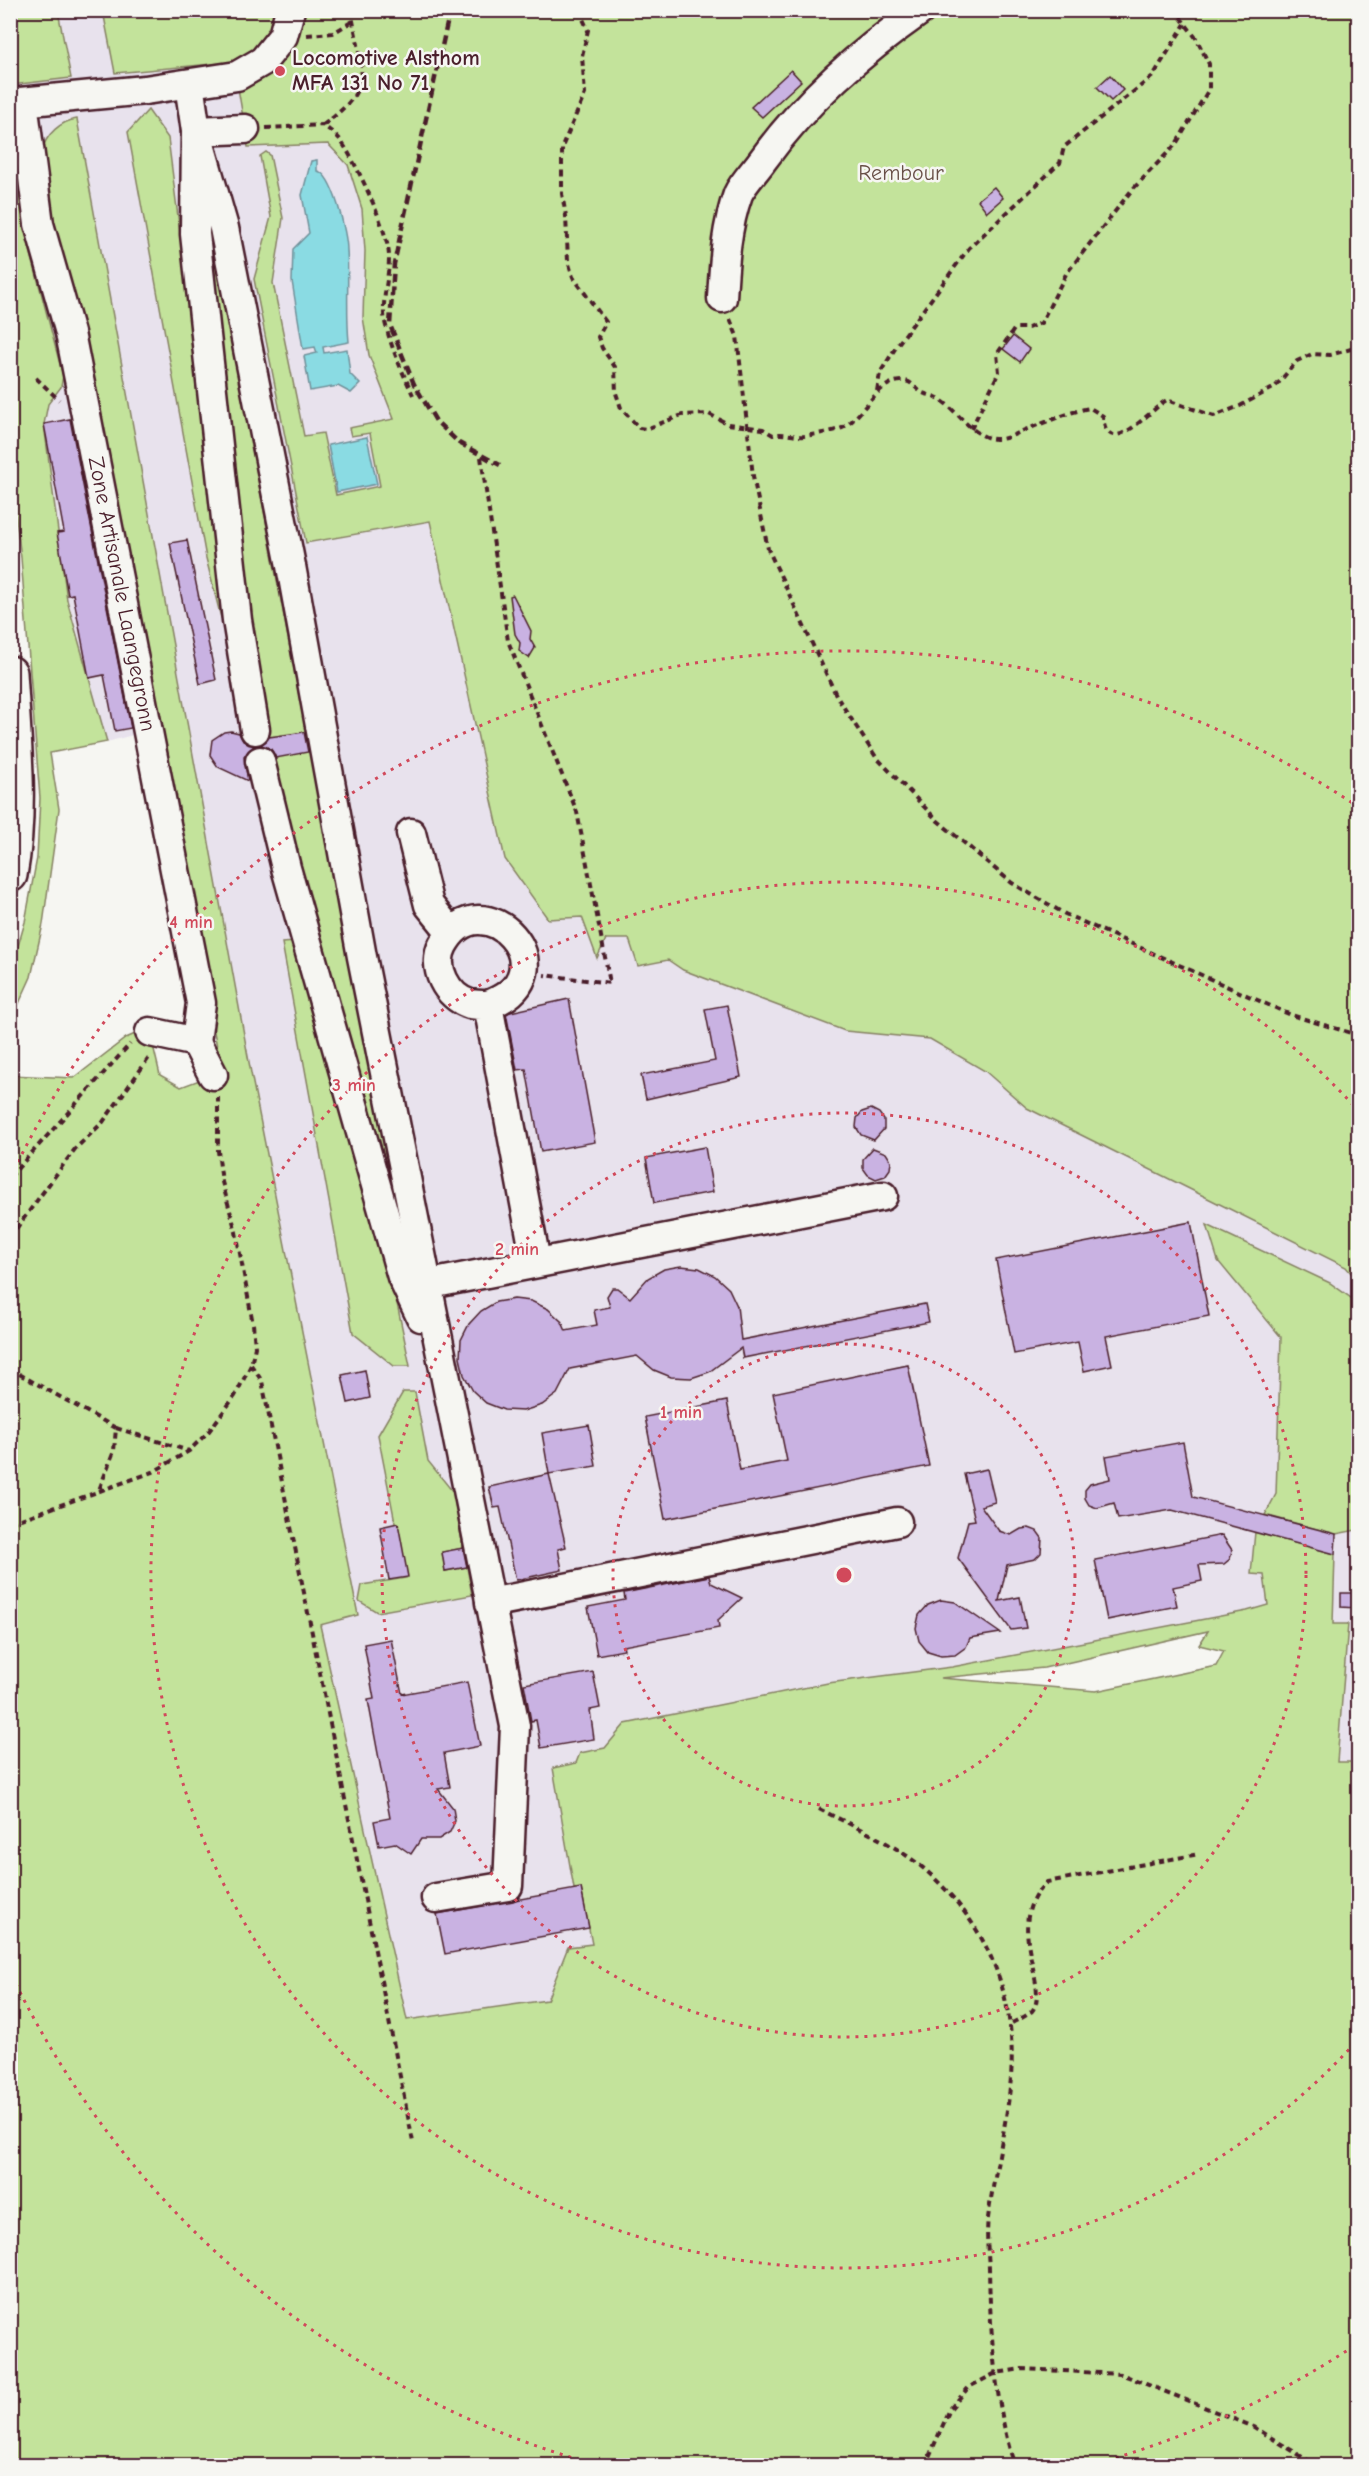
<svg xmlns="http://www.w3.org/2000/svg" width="1369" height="2476" viewBox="0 0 1369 2476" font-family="'Comic Neue',sans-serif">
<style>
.built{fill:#e8e2ed}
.green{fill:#c3e39b;stroke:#868163;stroke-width:1.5;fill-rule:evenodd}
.water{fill:#8adbe3;stroke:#709099;stroke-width:1.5}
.building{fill:#c9b2e2;stroke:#4a1f2b;stroke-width:1.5}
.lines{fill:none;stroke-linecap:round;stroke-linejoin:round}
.minor-casing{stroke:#4a1f2b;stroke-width:33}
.major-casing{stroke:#4a1f2b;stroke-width:38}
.path{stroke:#4a1f2b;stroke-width:4;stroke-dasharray:6 4.5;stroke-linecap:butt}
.minor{stroke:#f6f6f2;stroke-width:28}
.major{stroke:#f6f6f2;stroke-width:33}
.rail{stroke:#4a1f2b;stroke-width:4.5;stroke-dasharray:9 4.5;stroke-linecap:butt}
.ring{fill:none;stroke:#d1495b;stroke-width:3;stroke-dasharray:3 6}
.poi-dot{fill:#d1495b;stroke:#f6f6f2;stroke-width:2}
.labels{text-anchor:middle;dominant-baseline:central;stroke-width:5;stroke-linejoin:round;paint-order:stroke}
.poi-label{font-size:22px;font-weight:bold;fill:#4a1f2b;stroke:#f6f6f2;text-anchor:start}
.park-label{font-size:22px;fill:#685047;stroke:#f6f6f2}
.street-label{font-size:22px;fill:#4a1f2b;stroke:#f6f6f2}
.centre{fill:#d1495b;stroke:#f6f6f2;stroke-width:3}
.ring-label{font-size:18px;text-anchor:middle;font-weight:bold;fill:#d1495b;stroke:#f6f6f2;stroke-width:5;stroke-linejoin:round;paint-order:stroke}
</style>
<rect width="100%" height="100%" fill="#f6f6f2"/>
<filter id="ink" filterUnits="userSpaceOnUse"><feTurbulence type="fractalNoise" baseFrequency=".0167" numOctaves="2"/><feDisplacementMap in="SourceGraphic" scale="12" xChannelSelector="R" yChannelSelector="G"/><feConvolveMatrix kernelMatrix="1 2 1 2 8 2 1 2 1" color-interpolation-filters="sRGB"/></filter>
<g filter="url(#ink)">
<polygon class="built" points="58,11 103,11 115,73 235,62 248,147 329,144 348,165 362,209 365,251 415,452 548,919 582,917 597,957 606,939 629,939 638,965 668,960 683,970 845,1031 930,1039 985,1071 1027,1108 1346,1267 1358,1281 1358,1762 1337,1762 1348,1624 1333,1624 1335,1554 1251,1574 1264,1575 1268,1605 1247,1611 952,1667 828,1683 625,1724 605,1748 580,1753 576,1763 553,1769 574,1888 581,1888 592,1944 568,1947 547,2000 407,2020 320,1624 358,1615 251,1073 77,119 66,120 42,151 140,733 107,742 67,600 44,424 48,404 61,387 25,230 29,213 16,141 11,136 11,85 70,78"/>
<g class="green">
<polygon points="11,10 58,11 71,78 11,85"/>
<polygon points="281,10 270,42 234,62 115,73 103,11"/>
<polygon points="296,11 1358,11 1358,1281 1346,1267 1027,1108 985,1071 930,1039 845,1031 683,970 668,960 638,966 629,939 606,939 597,958 582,917 548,919 505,859 430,521 306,543 254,279 271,217 260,156 266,152 270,155 283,218 273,283 304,436 323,433 336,495 380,486 370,433 351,436 349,428 394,419 369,355 363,317 365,251 362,209 348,165 328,144 248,147 238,88"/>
<polygon points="148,110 168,138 229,619 221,618 206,558 128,132"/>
<path d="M77,119L251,1073L358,1615L320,1625L407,2020L547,2000L568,1947L592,1944L581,1888L574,1889L553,1768L576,1763L580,1753L605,1748L625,1724L828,1683L952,1667L1247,1611L1268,1605L1264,1575L1251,1574L1255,1532L1335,1554L1333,1624H1348L1337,1762H1358V2465L11,2466V1075L74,1078L126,1038L149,1028L160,1075L181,1087L213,1075L219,1057L59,255L42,151C46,134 61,121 77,119ZM1208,1631L1199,1645L1224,1651L1216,1666L1096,1691L940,1678L1044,1668Z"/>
<polygon points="11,136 16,141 29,214 25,231 63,376 61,387 48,404 44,424 67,600 107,742 50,753 59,809 43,924 31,977 11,1021 11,970 25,922 37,858 40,798 21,558 10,470"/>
<polygon points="209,221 303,717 415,1273 294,860 246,621 208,275"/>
<polygon points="296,942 393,1284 410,1366 394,1366 353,1333 282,943"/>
<polygon points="1207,1225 1330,1283 1358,1303 1357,1530 1336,1534 1265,1515 1276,1494 1281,1337 1218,1261"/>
<polygon points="403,1392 415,1392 428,1461 453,1492 463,1548 442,1552 445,1571 467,1567 472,1595 377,1612 359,1601 362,1585 406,1578 378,1435"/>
</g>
<g class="water">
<path d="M317,160V171C333,173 347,234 347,250C349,281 346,311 349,342L323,347L324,353L347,349L350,374L360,384L351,393L338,386L310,391L304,356L317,353L315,347L303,349L292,281L293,249L309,233L302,195L311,161Z"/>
<polygon points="367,437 377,484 337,492 328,445"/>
</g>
<g class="building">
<polygon points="791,70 801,81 762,117 751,107"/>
<polygon points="1110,75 1123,90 1111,101 1097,87"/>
<polygon points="994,187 1003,198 987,212 978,200"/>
<polygon points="1013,336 1029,349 1020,362 1003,349"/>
<polygon points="70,419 131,728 115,731 104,675 89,678 73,594 68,595 57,533 64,532 44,424"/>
<polygon points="187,540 216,680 200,684 170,543"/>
<polygon points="513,595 531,631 530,639 535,648 529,658 519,651 520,643 515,634 510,596"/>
<polygon points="231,731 239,733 243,741 254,746 244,757 248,781 218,767 210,755 212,740 224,732"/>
<polygon points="304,732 308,752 276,758 271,749 261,745 269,737"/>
<polygon points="569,999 595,1142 541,1152 526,1069 517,1070 506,1013"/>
<polygon points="727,1005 741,1077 646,1099 641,1075 715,1061 705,1009"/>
<polygon points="871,1109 879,1113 884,1120 884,1129 874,1140 861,1135 856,1127 857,1118 862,1112"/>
<polygon points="705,1147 713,1192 654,1203 646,1158"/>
<polygon points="873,1148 886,1153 891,1161 890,1169 885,1176 876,1179 868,1175 863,1168 863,1159"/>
<polygon points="1191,1222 1209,1316 1106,1336 1112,1365 1084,1371 1078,1342 1014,1354 996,1260"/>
<polygon points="681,1266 699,1268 715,1276 729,1289 737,1306 741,1340 925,1304 929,1322 743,1358 741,1348 709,1372 691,1378 671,1377 654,1370 637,1356 570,1369 557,1394 542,1405 523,1411 504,1410 486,1403 473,1391 464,1375 460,1358 461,1340 469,1324 481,1311 496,1302 514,1299 531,1301 548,1309 562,1322 566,1331 597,1325 594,1310 610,1307 607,1296 612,1288 617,1288 630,1298 648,1278 664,1269"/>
<polygon points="908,1365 929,1466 665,1519 645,1417 727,1401 740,1470 787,1461 773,1393"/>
<polygon points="365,1370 370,1398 348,1403 342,1375"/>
<polygon points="589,1425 596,1466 549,1474 542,1433"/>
<polygon points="1183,1442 1193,1497 1336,1534 1335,1554 1172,1510 1118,1519 1114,1503 1097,1508 1089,1505 1085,1498 1085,1490 1090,1484 1110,1479 1106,1456"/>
<polygon points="987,1469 995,1502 981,1506 999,1531 1011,1535 1021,1529 1029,1528 1037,1531 1042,1538 1041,1553 1035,1559 1007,1565 999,1601 1020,1597 1026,1628 1011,1630 958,1558 968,1521 975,1520 964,1474"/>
<polygon points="549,1474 566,1547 558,1549 562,1570 516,1580 500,1507 494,1508 489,1487"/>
<polygon points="398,1523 408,1577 389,1580 380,1527"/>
<polygon points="1222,1535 1232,1550 1230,1559 1224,1564 1199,1565 1202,1581 1173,1587 1177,1606 1107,1620 1095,1560"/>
<polygon points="463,1548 467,1567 445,1571 442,1552"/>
<polygon points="709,1576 711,1583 742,1598 718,1620 719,1628 623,1646 624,1650 597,1655 588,1607 625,1600 624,1593"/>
<polygon points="1341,1593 1357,1593 1356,1608 1341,1607"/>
<polygon points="941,1600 955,1602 1000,1633 970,1638 966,1647 955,1655 941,1656 928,1652 919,1641 916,1628 919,1615 928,1605"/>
<polygon points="391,1639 402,1694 467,1682 480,1746 444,1753 450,1787 438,1789 453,1808 455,1821 450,1832 439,1839 421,1839 411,1854 395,1843 379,1846 374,1821 390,1818 368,1700 374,1699 364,1644"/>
<polygon points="593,1672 600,1708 590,1710 594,1739 541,1748 536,1720 531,1721 524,1684"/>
<polygon points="581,1888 589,1928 445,1954 437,1914"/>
</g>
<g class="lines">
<defs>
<g id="minor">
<polyline points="189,84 196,131 224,228 291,566 362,957 515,1726 508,1886 436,1898"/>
<polyline points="23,102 39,224 70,333 201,1003 196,1042 150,1032"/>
<polyline points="10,103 145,90 237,76 263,61 283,36 290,10"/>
<polyline points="245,129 196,131 195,234 237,620 255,730"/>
<path d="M722,298C724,264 726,227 738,194C743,183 755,171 762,161C806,100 860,53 921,10"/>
<polyline points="260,761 286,868 402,1277 421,1317"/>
<polyline points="411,833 429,905 451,932"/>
<path d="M488,1005C575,973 481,874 443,945C431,967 447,997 470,1004C475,1005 483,1005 488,1005L536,1262"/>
<polyline points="196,1042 213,1075"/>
<polyline points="425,1285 883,1196"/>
<polyline points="490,1603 897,1522"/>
</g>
<path id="major" d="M10,673C14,739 22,809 10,875"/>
</defs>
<use href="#minor" class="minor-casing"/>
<use href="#major" class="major-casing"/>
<g class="path">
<path d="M579,10L588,30L582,56L585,94L562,147V194L566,216L568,261L573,277L606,322L598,337L602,348L615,367L616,393L621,408L639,428L646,429L682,415L709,414L728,424L763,429L773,435C784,432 793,437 804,436C812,435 838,431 844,427C864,415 877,381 902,381C911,380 914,387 921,392C926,395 933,395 938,398C959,411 974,441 1000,439C1011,438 1020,431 1030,428C1049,421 1072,411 1090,408L1103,416C1107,464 1152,407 1167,400L1214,416L1240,406L1275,387L1297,361L1312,354L1330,355L1358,347"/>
<polyline points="1350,10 1358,14"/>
<polyline points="307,35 333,33 353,21"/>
<path d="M323,125C378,85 361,69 351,10"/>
<path d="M266,128L323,125C330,131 339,136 343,144C357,165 390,234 389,258C389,280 381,300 385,322C391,348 402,371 413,395"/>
<polyline points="730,319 737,336 753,476 768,549 837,697 876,757 938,821 1012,883 1065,914 1291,1015 1358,1035"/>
<polyline points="36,378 59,400"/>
<polyline points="877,391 880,373 898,344 969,248 1060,163 1064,147 1153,76 1185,24"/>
<polyline points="971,429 999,372 997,354 1015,328 1028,328 1041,323 1066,274 1131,191 1176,144 1209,89 1209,64 1196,38 1175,10"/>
<polyline points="481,457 508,641 577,812 610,983 544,975"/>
<polyline points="10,1177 130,1044"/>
<polyline points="10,1237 75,1149 103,1122 151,1055"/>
<polyline points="251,1365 262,1381 413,2142"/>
<polyline points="10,1369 116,1428 114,1451 99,1490"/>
<polyline points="116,1428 189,1451"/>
<polyline points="10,1523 153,1472 189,1451 209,1431 235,1396 251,1365 255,1347 253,1324 236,1232 222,1182 218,1151 218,1097"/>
<path d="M819,1809C857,1828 901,1846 932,1876C993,1933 1019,2006 1010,2088C1005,2132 994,2175 988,2218C986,2234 988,2252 989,2268C990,2329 995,2408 1015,2466"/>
<path d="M1012,2023C1017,2020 1027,2016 1032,2011C1052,1986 1001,1923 1047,1882L1199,1854"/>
<polyline points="925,2466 950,2409 969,2387 996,2373 1022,2369 1121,2374 1254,2427 1317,2466"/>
</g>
<use href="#minor" class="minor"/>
<use href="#major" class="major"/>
<polyline class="rail" points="450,10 394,264 390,325 414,384 436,421 459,443 500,465"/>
</g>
</g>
<g class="ring">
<circle cx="844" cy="1575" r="231"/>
<circle cx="844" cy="1575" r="462"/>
<path d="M1355 2043A693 693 0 1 1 1355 1107"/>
<path d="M1354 2346A924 924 0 0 1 1091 2465M597 2465A924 924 0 0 1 14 1980M14 1170A924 924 0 0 1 1354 804"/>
</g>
<circle class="poi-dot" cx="280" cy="71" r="6"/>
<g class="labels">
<g class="poi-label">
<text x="292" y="58">Locomotive Alsthom<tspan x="292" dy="25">MFA 131 No 71</tspan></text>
</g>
<g class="park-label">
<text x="901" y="173">Rembour</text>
</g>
<g class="street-label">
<text transform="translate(122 594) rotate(79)">Zone Artisanale Laangegronn</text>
</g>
</g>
<circle cx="844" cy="1575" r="9" class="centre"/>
<g class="ring-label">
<text x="191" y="928">4 min</text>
<text x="354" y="1091">3 min</text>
<text x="517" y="1255">2 min</text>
<text x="681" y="1418">1 min</text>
</g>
<rect width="1369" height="2476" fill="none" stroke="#f6f6f2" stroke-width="36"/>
<rect x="18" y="18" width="1333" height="2440" fill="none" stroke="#4a1f2b" stroke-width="2" filter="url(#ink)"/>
</svg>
